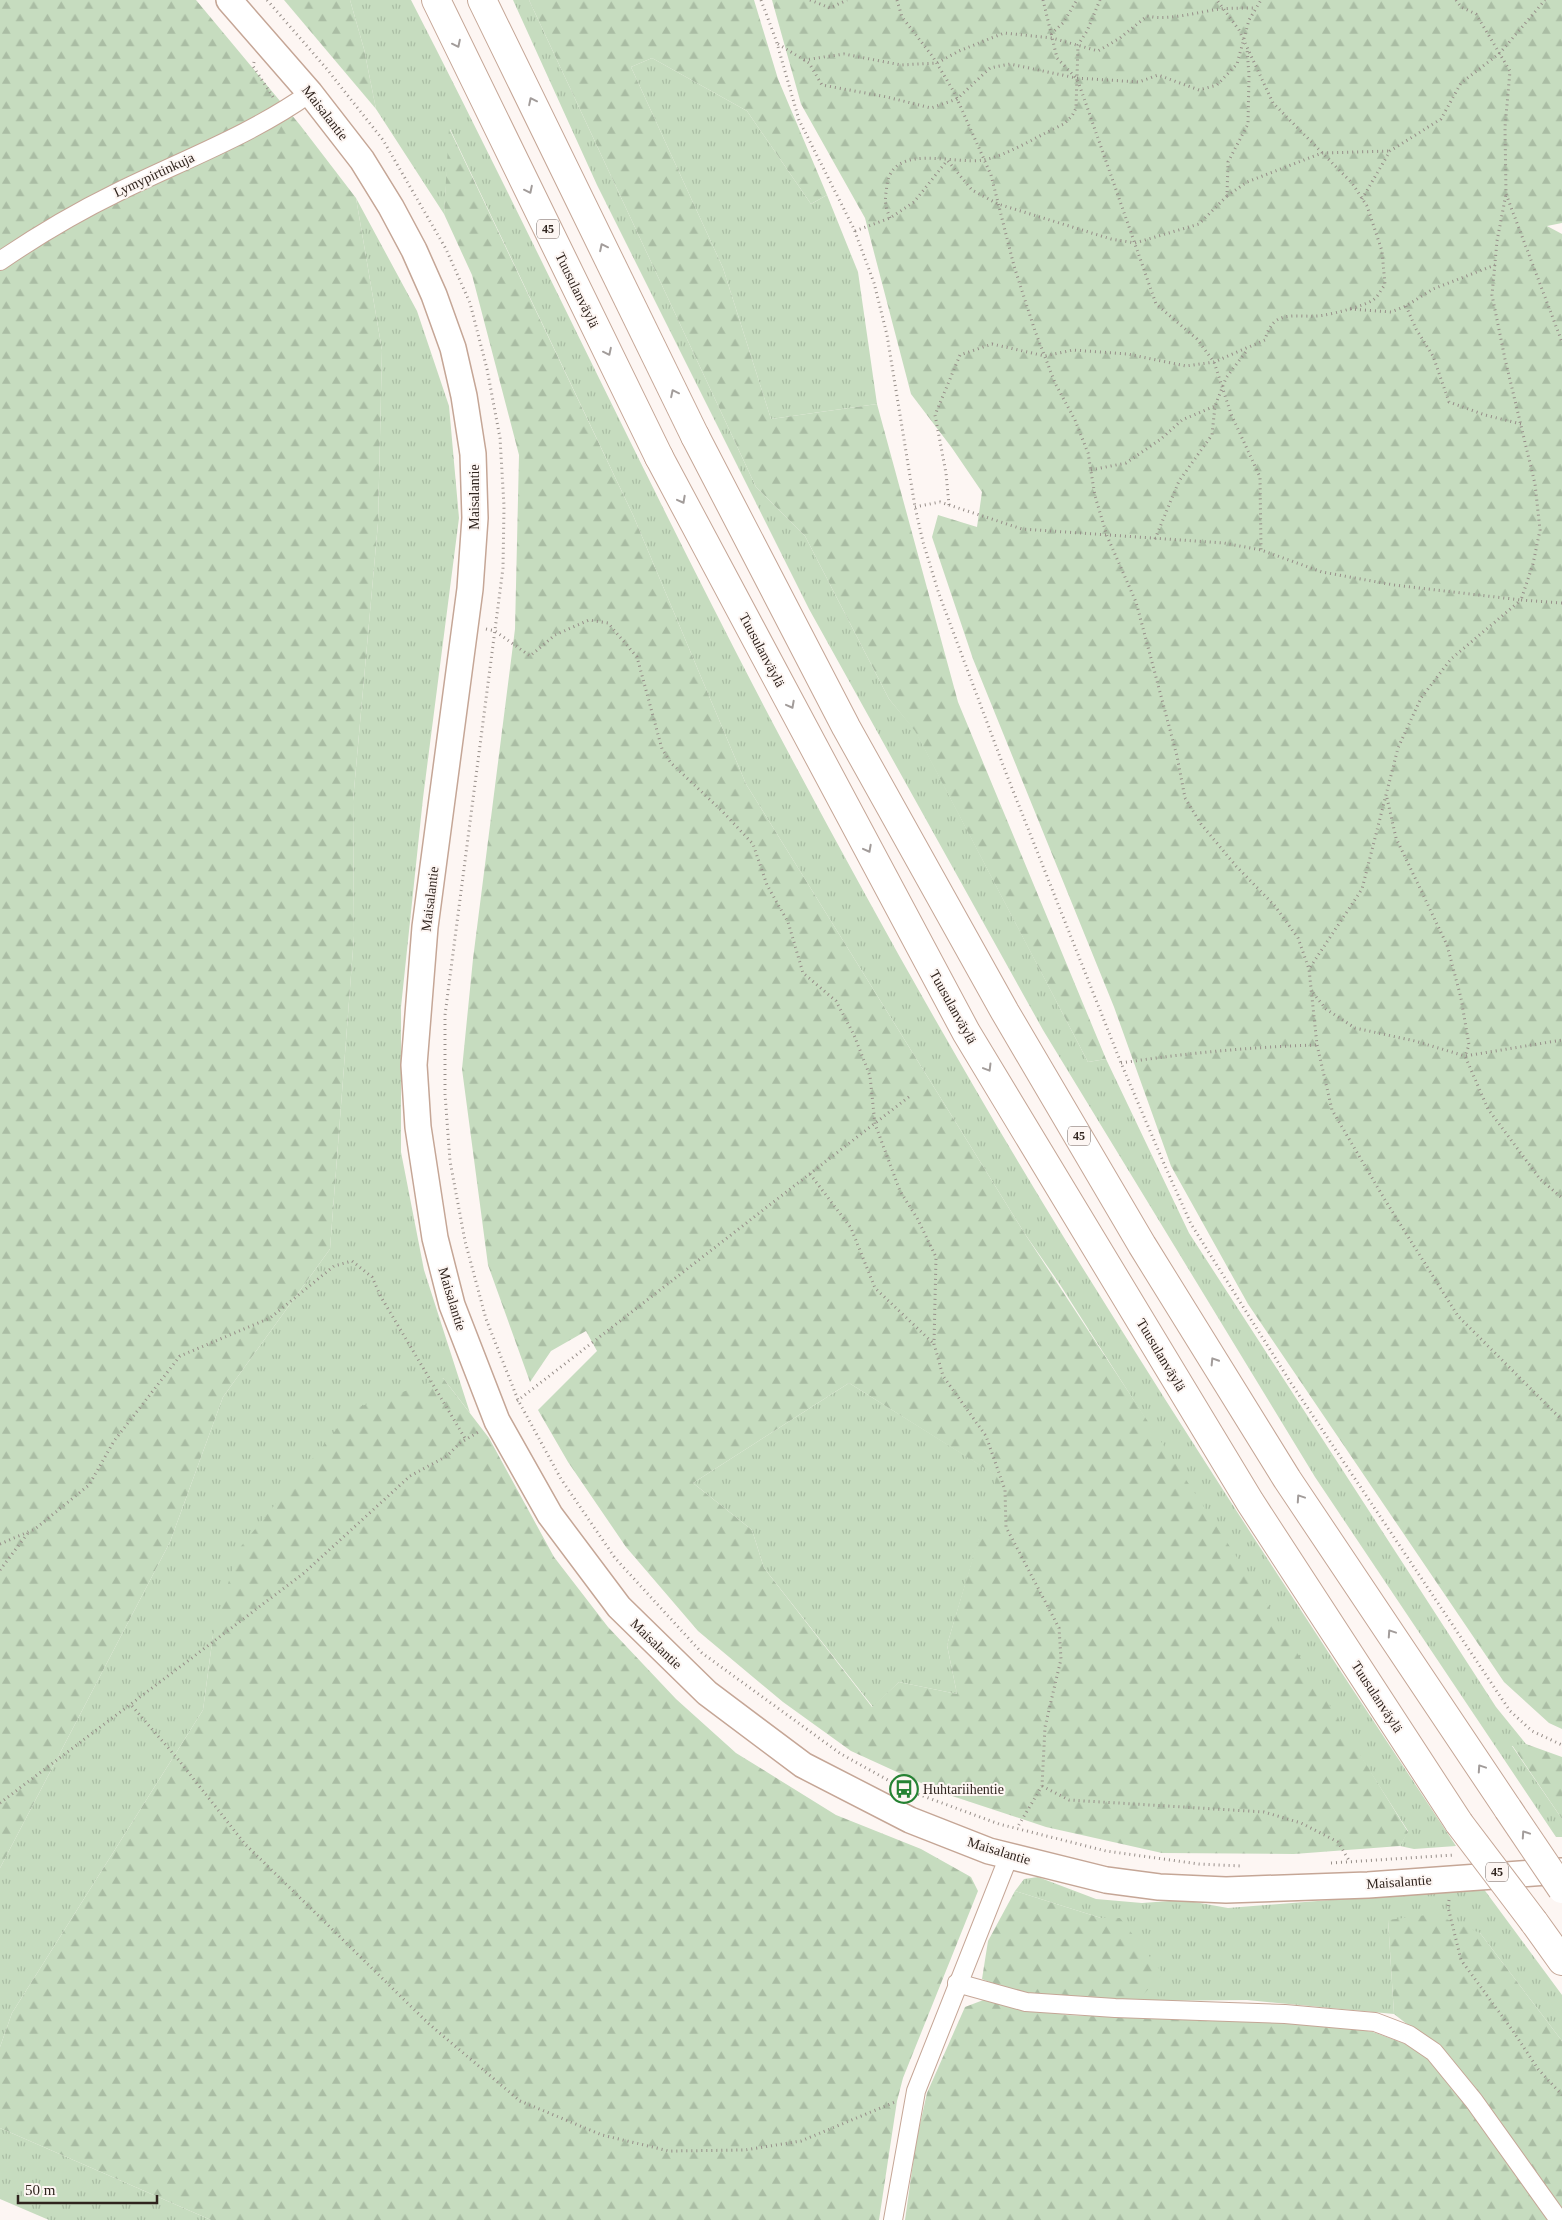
<svg xmlns="http://www.w3.org/2000/svg" width="1562" height="2220" viewBox="0 0 1562 2220" font-family="'Times New Roman',serif">
<style>
.grass{fill:url(#grass-tufts)}
.forest{fill:url(#forest-firs);fill-rule:evenodd}
.lines{fill:none;stroke-linecap:round;stroke-linejoin:round}
.minor-casing{stroke:#c5a696;stroke-width:20}
.secondary-casing{stroke:#c5a696;stroke-width:28}
.trunk-casing{stroke:#c5a696;stroke-width:30}
.motorway-casing{stroke:#c5a696;stroke-width:30}
.path{stroke:#978e89;stroke-width:3;stroke-dasharray:1 4;stroke-linecap:butt}
.minor{stroke:#fff;stroke-width:18}
.secondary{stroke:#fff;stroke-width:25}
.trunk{stroke:#fff;stroke-width:28}
.motorway{stroke:#fff;stroke-width:28}
.motorway-bridge-casing{stroke:#c5a696;stroke-width:30;stroke-linecap:butt}
.motorway-bridge{stroke:#fff;stroke-width:28}
.oneway{stroke:#a29c9a}
.labels{text-anchor:middle;dominant-baseline:central;stroke-width:4;stroke-linejoin:round;paint-order:stroke}
.shield{fill:#fdf6f3;stroke:#6e635e;stroke-width:1}
.shield-label{font-size:12px;font-weight:bold;fill:#30241e}
.street-label{font-size:14px;fill:#30241e;stroke:#fdf6f3}
.poi-label{font-size:14px;fill:#30241e;stroke:#fdf6f3;text-anchor:start}
</style>
<defs>
<pattern id="grass-tufts" width="24" height="20" patternUnits="userSpaceOnUse" patternTransform="scale(1.25)"><rect width="24" height="20" fill="#c6dcbf"/><path d="M3 7l-1-3M5 7V3M7 7l1-3M15 17l-1-3M17 17v-4M19 17l1-3" fill="none" stroke="#aabda4"/></pattern>
<pattern id="forest-firs" width="22" height="20" patternUnits="userSpaceOnUse" patternTransform="scale(1.25)"><rect width="22" height="20" fill="#c6dcbf"/><path d="M5 1l3.5 6h-7zM16 11l3.5 6h-7z" fill="#aabda4"/></pattern>
</defs>
<rect width="100%" height="100%" fill="#fdf6f3"/>
<g class="grass">
<path d="M350,0H411C541,253 660,512 794,763C882,928 976,1095 1074,1254C1198,1454 1326,1650 1456,1846L1414,1849L1400,1846L1408,1831L1059,1283L1025,1234L746,784L633,515L450,129L444,214L376,109L364,49Z"/>
<polygon points="513,0 529,0 756,487 805,536 889,699 915,730 1088,1062 1106,1059 1189,1233 1496,1707 1526,1744 1512,1746 1562,1819 1562,1837 1556,1837 1315,1477 1043,1030 809,609 597,185"/>
<polygon points="652,58 747,111 811,204 827,195 858,272 877,404 771,419 723,268 631,67"/>
<polygon points="356,198 417,311 449,406 459,518 423,798 401,1007 401,1152 424,1270 470,1413 443,1378 213,1635 203,1710 12,2013 0,2047 0,1868 170,1542 223,1397 330,1249 354,936 353,801 378,523 382,350"/>
<polygon points="849,1383 998,1476 947,1645 957,1694 899,1682 873,1707 764,1568 752,1530 693,1483"/>
<polygon points="1038,1877 1096,1899 1142,1903 1183,1900 1228,1908 1483,1888 1562,1995 1562,2041 1480,1933 1388,1920 1394,2014 1247,2000 1137,2001 1120,1918 1101,1918 1015,1891 1024,1879"/>
<polygon points="0,2128 211,2220 49,2220 0,2199"/>
</g>
<g class="forest">
<polygon points="0,0 196,0 300,125 356,198 382,350 378,523 353,801 354,936 330,1249 223,1397 170,1542 0,1868"/>
<polygon points="284,0 350,0 364,49 376,109"/>
<polygon points="529,0 754,0 778,79 827,195 811,204 747,111 652,58 631,67 723,268 771,419 877,404 958,702 1106,1059 1088,1062 915,731 889,699 805,536 756,487"/>
<polygon points="772,0 1562,0 1562,223 1547,226 1562,234 1562,1729 1549,1723 1504,1682 1248,1304 1171,1166 1114,1007 973,659 932,537 938,515 977,527 982,492 952,448 911,394 865,218 801,104"/>
<path d="M449,128L633,515L746,784L1025,1234L1257,1588L1408,1832L1400,1846L1294,1854L1162,1853L1046,1827L943,1793L851,1751L783,1702L698,1631L626,1547L568,1462L538,1410L597,1351L586,1331L551,1351L530,1382L488,1265L462,1069L473,959L515,629L519,455L472,275L444,214ZM849,1383L997,1476L947,1645L957,1694L899,1682L872,1707L764,1568L752,1530L693,1483Z"/>
<polygon points="443,1378 489,1438 554,1557 608,1627 676,1699 736,1753 836,1815 921,1849 971,1877 978,1891 903,2078 897,2101 879,2220 211,2220 0,2128 0,2047 12,2013 203,1710 213,1635 238,1550 353,1409"/>
<polygon points="1526,1744 1562,1757 1562,1819 1512,1745"/>
<polygon points="1015,1891 1101,1918 1120,1918 1163,1974 1137,2001 1028,1998 982,1979 988,1941"/>
<polygon points="1434,1914 1480,1933 1562,2041 1562,2210 1452,2059 1394,2014 1388,1920"/>
<polygon points="986,1999 1067,2015 1331,2025 1373,2032 1428,2052 1552,2220 905,2220 916,2142 927,2093 965,2007"/>
</g>
<g class="lines">
<defs>
<g id="minor">
<path d="M0,261C38,235 77,212 118,192C183,160 251,135 310,93"/>
<polyline points="957,1983 1026,2002 1115,2008 1285,2014 1375,2022 1409,2035 1434,2052 1474,2101 1559,2220"/>
<polyline points="893,2220 916,2091 1009,1856"/>
</g>
<polyline id="secondary" points="229,0 310,93 362,160 391,207 414,250 434,295 453,348 464,396 473,454 475,518 470,589 425,927 414,1065 418,1127 435,1238 452,1305 497,1421 550,1515 619,1607 707,1693 803,1765 910,1820 989,1851 1106,1880 1159,1887 1226,1890 1368,1885 1562,1871"/>
<g id="trunk">
<polyline points="436,0 659,457"/>
<polyline points="482,0 695,436"/>
</g>
<g id="motorway">
<polyline points="695,436 846,727 1005,1012 1142,1245 1287,1479 1508,1809"/>
<polyline points="659,457 966,1032 1250,1502 1459,1823"/>
<polyline points="1534,1922 1562,1961"/>
</g>
</defs>
<use href="#minor" class="minor-casing"/>
<use href="#secondary" class="secondary-casing"/>
<use href="#trunk" class="trunk-casing"/>
<use href="#motorway" class="motorway-casing"/>
<g class="path">
<polyline points="267,0 326,68 383,140 446,249 470,303 487,369 500,438 504,506 503,568 445,1015 445,1094 450,1161 465,1241 486,1319 518,1400 561,1479 615,1558 702,1653 841,1754 904,1789 999,1824 1106,1851 1199,1864 1242,1866"/>
<polyline points="761,0 776,40 799,120 854,229 874,283 887,335 915,507 923,542 939,594 1006,773 1121,1063 1165,1166 1191,1224 1291,1383 1510,1711 1532,1731 1562,1745"/>
<polyline points="810,0 830,8 847,0"/>
<polyline points="897,0 902,17 933,57 954,92 991,175 1014,266 1035,331 1055,383 1075,420 1088,453 1095,496 1107,536 1136,602 1177,756 1185,798 1201,824 1236,866 1275,906 1298,938 1309,969"/>
<polyline points="1043,0 1057,58 1076,78 1079,84 1156,304 1197,339 1214,362 1231,414 1260,477 1261,550"/>
<polyline points="1456,0 1461,7 1476,14 1510,71 1505,127 1506,194 1562,342"/>
<polyline points="1051,34 1063,23 1077,0"/>
<polyline points="778,44 809,63 822,85 887,97 931,108 957,99 990,68 1010,64 1076,78 1139,82 1158,75 1199,90 1217,85 1237,64 1249,20 1261,0"/>
<path d="M804,60L844,54L901,65L937,63L959,51L1004,33L1052,38L1098,51L1120,38L1147,16C1168,21 1198,12 1220,9C1232,8 1244,8 1255,8"/>
<polyline points="254,62 253,66 273,97"/>
<polyline points="948,161 972,190 998,204 1111,239 1135,243 1199,224 1227,196 1228,162 1248,124 1249,75 1247,49"/>
<polyline points="1227,196 1247,182 1322,153 1390,151"/>
<polyline points="1362,199 1390,151 1441,119 1461,83 1500,53 1545,0"/>
<path d="M890,218C884,204 885,200 887,185C893,142 954,165 983,160C1007,156 1041,134 1064,124L1072,116L1076,108L1078,45L1087,31L1100,0"/>
<polyline points="855,231 890,218 914,202 946,162"/>
<polyline points="1406,306 1416,329 1433,356 1449,402 1485,415 1521,424"/>
<polyline points="1350,309 1391,312 1406,306 1433,289 1495,265"/>
<polyline points="1091,470 1126,463 1161,439 1182,420 1215,406"/>
<path d="M949,505L946,473L935,415L960,355L992,344L1045,356L1073,350L1127,354L1186,366L1214,362L1265,340C1274,305 1299,320 1325,315C1336,313 1364,306 1373,300C1378,297 1381,289 1385,285L1382,251L1367,206L1352,183L1273,103L1239,30L1217,0"/>
<polyline points="915,507 940,502 1022,529 1224,543 1261,550 1322,572 1394,585 1521,600 1533,564 1540,530 1535,484 1505,359 1492,295 1497,241 1506,194"/>
<polyline points="1155,539 1179,481 1212,435 1215,406 1226,378 1248,349"/>
<polyline points="1562,603 1521,600 1451,659 1421,698 1398,748 1362,889 1309,969 1317,1045 1332,1110 1385,1200 1458,1316 1562,1420"/>
<polyline points="486,629 495,631 530,656 555,635 589,620 608,623 637,657 662,749 671,763 723,812 753,844 767,885 788,922 803,973 836,1001 854,1035 870,1076 875,1124 900,1191 917,1218 936,1257 934,1344 943,1376 986,1436 1005,1490 1006,1527 1059,1628 1061,1659 1045,1727 1042,1786 1017,1828"/>
<polyline points="1387,798 1396,838 1447,945 1461,998 1469,1045 1465,1056 1488,1109 1540,1179 1562,1198"/>
<polyline points="1313,993 1326,1009 1355,1028 1415,1041 1465,1056 1562,1040"/>
<path d="M1121,1063C1186,1053 1251,1047 1317,1045"/>
<polyline points="810,1174 851,1228 875,1288 934,1344"/>
<polyline points="517,1401 910,1096"/>
<polyline points="0,1544 35,1529 89,1485 114,1441 180,1356 270,1318 334,1266 352,1261 372,1277 381,1297 466,1440"/>
<polyline points="0,1570 28,1533"/>
<polyline points="132,1706 177,1758 245,1844 429,2024 520,2101 602,2135 669,2151 745,2150 801,2141 895,2102"/>
<polyline points="1042,1786 1069,1800 1264,1812 1301,1823 1338,1842 1350,1862"/>
<polyline points="0,1803 304,1573 410,1476 447,1456 460,1443 480,1431"/>
<polyline points="1331,1863 1454,1855"/>
<polyline points="1449,1900 1448,1907 1461,1960 1513,2031 1538,2069 1562,2095"/>
</g>
<use href="#minor" class="minor"/>
<use href="#secondary" class="secondary"/>
<use href="#trunk" class="trunk"/>
<use href="#motorway" class="motorway"/>
<defs>
<g id="motorway-bridge">
<polyline points="1508,1809 1562,1889"/>
<polyline points="1459,1823 1534,1922"/>
</g>
</defs>
<use href="#motorway-bridge" class="motorway-bridge-casing"/>
<use href="#motorway-bridge" class="motorway-bridge"/>
</g>
<defs><path id="oneway-chevron" d="M-2-3.5L2.5 0L-2 3.5" fill="none" stroke-width="1.6" stroke-linecap="round" stroke-linejoin="round" transform="scale(1.25)"/></defs>
<g class="oneway">
<use href="#oneway-chevron" transform="translate(457 44) rotate(64)"/>
<use href="#oneway-chevron" transform="translate(532 101) rotate(-116)"/>
<use href="#oneway-chevron" transform="translate(529 190) rotate(64)"/>
<use href="#oneway-chevron" transform="translate(603 247) rotate(-116)"/>
<use href="#oneway-chevron" transform="translate(608 352) rotate(64)"/>
<use href="#oneway-chevron" transform="translate(674 393) rotate(-116)"/>
<use href="#oneway-chevron" transform="translate(682 500) rotate(62)"/>
<use href="#oneway-chevron" transform="translate(791 705) rotate(62)"/>
<use href="#oneway-chevron" transform="translate(868 849) rotate(62)"/>
<use href="#oneway-chevron" transform="translate(988 1068) rotate(59)"/>
<use href="#oneway-chevron" transform="translate(1214 1361) rotate(-122)"/>
<use href="#oneway-chevron" transform="translate(1300 1498) rotate(-124)"/>
<use href="#oneway-chevron" transform="translate(1391 1633) rotate(-124)"/>
<use href="#oneway-chevron" transform="translate(1481 1768) rotate(-124)"/>
<use href="#oneway-chevron" transform="translate(1525 1834) rotate(-124)"/>
</g>
<defs>
<symbol id="bus-ring" viewBox="-11 -11 22 22"><circle r="9.5" fill="#fdf6f3" stroke="#258233" stroke-width="1.5"/><path d="M-5-6H5V4H4V6H2V4H-2V6H-4V4H-5ZM-3.5-4V0h7V-4ZM-3.5 1.2v1.5H-2V1.2ZM2 1.2v1.5H3.5V1.2Z" fill="#258233"/></symbol>
</defs>
<g fill-rule="evenodd">
<use href="#bus-ring" x="888" y="1773" width="32" height="32"/>
</g>
<g class="labels">
<g class="shield">
<rect x="537" y="219.5" width="22" height="19" rx="4"/>
<rect x="1068" y="1126.5" width="22" height="19" rx="4"/>
<rect x="1486" y="1862.5" width="22" height="19" rx="4"/>
</g>
<g class="shield-label">
<text x="548" y="229">45</text>
<text x="1079" y="1136">45</text>
<text x="1497" y="1872">45</text>
</g>
<g class="street-label">
<text transform="translate(325 113) rotate(52)">Maisalantie</text>
<text transform="translate(154 175) rotate(-25)">Lymypirtinkuja</text>
<text transform="translate(577 290) rotate(64)">Tuusulanväylä</text>
<text transform="translate(474 497) rotate(-90)">Maisalantie</text>
<text transform="translate(762 650) rotate(62)">Tuusulanväylä</text>
<text transform="translate(430 899) rotate(-83)">Maisalantie</text>
<text transform="translate(953 1007) rotate(61)">Tuusulanväylä</text>
<text transform="translate(452 1299) rotate(73)">Maisalantie</text>
<text transform="translate(1161 1355) rotate(59)">Tuusulanväylä</text>
<text transform="translate(656 1644) rotate(44)">Maisalantie</text>
<text transform="translate(1377 1697) rotate(57)">Tuusulanväylä</text>
<text transform="translate(999 1851) rotate(17)">Maisalantie</text>
<text transform="translate(1399 1882) rotate(-4)">Maisalantie</text>
</g>
<g class="poi-label">
<text x="923" y="1789">Huhtariihentie</text>
</g>
</g>
<path d="M18 2195v8h139v-8" fill="none" stroke="#30241e" stroke-width="2.5"/>
<text x="25" y="2195" font-size="15" fill="#30241e" stroke="#fdf6f3" stroke-width="4" paint-order="stroke">50 m</text>
</svg>
